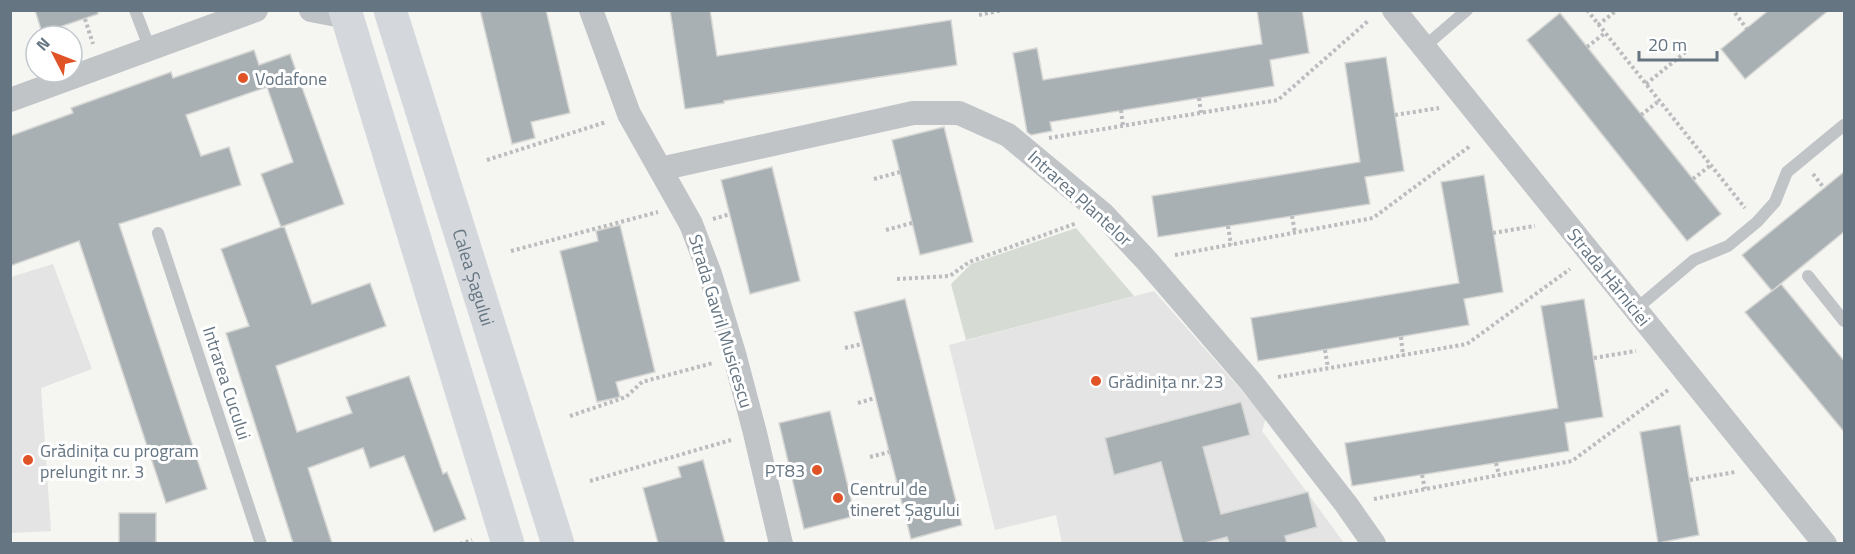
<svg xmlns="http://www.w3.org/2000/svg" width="1855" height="554" viewBox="0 0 1855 554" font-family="'Titillium Web',sans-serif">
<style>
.built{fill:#e3e4e3}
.green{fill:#d6dcd3}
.building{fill:#a8b0b4;stroke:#d6d7d4;stroke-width:1.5}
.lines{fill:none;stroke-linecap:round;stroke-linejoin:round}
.path{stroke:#babcbe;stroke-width:4;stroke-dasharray:3 3;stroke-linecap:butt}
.lane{stroke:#c0c4c7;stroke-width:12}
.street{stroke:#c0c4c7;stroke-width:24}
.primary{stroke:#d4d8dc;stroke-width:33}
.poi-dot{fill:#e05327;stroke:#fff;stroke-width:2}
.labels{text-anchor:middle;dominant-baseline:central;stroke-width:6;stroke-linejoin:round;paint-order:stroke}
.poi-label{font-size:18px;fill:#657582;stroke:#fff;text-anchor:start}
.street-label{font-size:18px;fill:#657582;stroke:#fff}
</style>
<rect width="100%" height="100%" fill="#f5f5f2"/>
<g class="built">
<polygon points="53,264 92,369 41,388 51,531 11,533 11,277"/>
<polygon points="1154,291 1266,418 1262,431 1344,543 1062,543 1056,515 995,530 949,345"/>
</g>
<polygon class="green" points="1076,228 1134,296 966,340 951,284 971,264"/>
<g class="building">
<polygon points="35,10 98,10 98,14 42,33"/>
<polygon points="480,10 546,10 570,113 531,122 535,138 512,144"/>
<polygon points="670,10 710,10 717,56 951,20 957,65 724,101 724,103 685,109"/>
<polygon points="1257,10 1302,10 1309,53 1270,60 1274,86 1050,122 1052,131 1031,135 1027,132 1013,53 1037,48 1043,80 1262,44"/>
<polygon points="1769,10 1829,10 1745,79 1721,49"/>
<polygon points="1560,13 1721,214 1687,241 1527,40"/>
<polygon points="254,50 259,65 290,54 344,204 281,227 261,174 293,162 267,87 186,115 201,156 229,147 241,185 119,224 207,489 166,503 79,241 10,266 10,136 73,113 71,108 171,72 173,78"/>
<polygon points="1386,57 1404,171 1365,177 1370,204 1158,237 1152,196 1360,162 1345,63"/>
<polygon points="944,127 973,242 920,255 892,140"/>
<polygon points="772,167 800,281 750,294 721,180"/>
<polygon points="1845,171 1845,231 1772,291 1742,255"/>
<polygon points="1484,175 1503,292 1464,299 1469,325 1258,361 1251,318 1459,283 1441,182"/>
<polygon points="620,225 655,372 616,382 620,397 597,402 560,251 598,241 596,231"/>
<polygon points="284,226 312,304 370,283 386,326 276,366 297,432 352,413 346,397 409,376 443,474 447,472 466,519 434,532 404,456 370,468 363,448 308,468 332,543 293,543 226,333 249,326 221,249"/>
<polygon points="1781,284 1845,362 1845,433 1745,312"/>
<polygon points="905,299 962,525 911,539 854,312"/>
<polygon points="1584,299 1603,417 1565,423 1569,451 1352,486 1345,443 1558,408 1541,306"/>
<polygon points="1241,402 1250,435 1203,447 1221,514 1308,492 1317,527 1285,536 1287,543 1229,543 1227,537 1205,543 1183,543 1161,462 1114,475 1105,438"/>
<polygon points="830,411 855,516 804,529 779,423"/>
<polygon points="1680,425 1699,535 1658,543 1640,432"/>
<polygon points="703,460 725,543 658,543 643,488 681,477 678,467"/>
<rect x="119" y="513" width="37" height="30"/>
</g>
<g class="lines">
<g class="path">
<polyline points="1587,10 1745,208"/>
<polyline points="1735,13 1747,29"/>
<polyline points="979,15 1003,10"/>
<polyline points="85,19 93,44"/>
<polyline points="1598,25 1617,10"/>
<polyline points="1587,47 1605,33"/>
<polyline points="1646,84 1688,50"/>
<polyline points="1199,98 1201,113"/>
<polyline points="1121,110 1123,126"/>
<polyline points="1395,115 1439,108"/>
<polyline points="1641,115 1659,101"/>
<polyline points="1049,138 1278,100 1368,21"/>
<polyline points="487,160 606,122"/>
<polyline points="1813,174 1824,188"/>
<polyline points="874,179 900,172"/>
<polyline points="1693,179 1711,165"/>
<polyline points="1292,216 1295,233"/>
<polyline points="713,219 730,214"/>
<polyline points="1228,226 1231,245"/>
<polyline points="886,230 912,223"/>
<polyline points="1493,233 1535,226"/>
<polyline points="511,251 658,212"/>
<polyline points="1175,255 1373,218 1470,146"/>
<polyline points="897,279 950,276 969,262 1077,223"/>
<polyline points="1401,337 1403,356"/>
<polyline points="845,348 862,344"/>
<polyline points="1325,350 1328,368"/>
<polyline points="1594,358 1636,351"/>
<polyline points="1278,377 1467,344 1570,269"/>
<polyline points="858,403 875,398"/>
<polyline points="570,416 626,397 642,382 713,363"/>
<polyline points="870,457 889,452"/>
<polyline points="1496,463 1499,475"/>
<polyline points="1422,475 1425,489"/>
<polyline points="1690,480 1735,472"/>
<polyline points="590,481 731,440"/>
<polyline points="1374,499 1572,461 1668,390"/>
<polyline points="883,512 903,507"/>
<polyline points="1205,543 1205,544"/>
<polyline points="460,544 472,540"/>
</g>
<g class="lane">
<polyline points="135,10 150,49"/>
<polyline points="1424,47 1467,10"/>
<polyline points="158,233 261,544"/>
<polyline points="1808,276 1844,321"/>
<polyline points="1636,309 1694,260 1728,246 1757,222 1775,202 1787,172 1844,125"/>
</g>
<g class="street">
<polyline points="311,10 347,17"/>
<polyline points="591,10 629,114 691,224 710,274 735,357 755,433 781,544"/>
<polyline points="1394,10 1825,544"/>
<polyline points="10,100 256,10"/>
<polyline points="660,169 913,113 959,113 1008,135 1103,214 1147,261 1251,382 1346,504 1374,544"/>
</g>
<g class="primary">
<polyline points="345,10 508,544"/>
<path id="s1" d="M390,10L558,544"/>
</g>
</g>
<g class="poi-dot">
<circle cx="243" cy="78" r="6"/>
<circle cx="1096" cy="381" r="6"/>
<circle cx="28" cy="460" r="6"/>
<circle cx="817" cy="470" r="6"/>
<circle cx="838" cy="498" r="6"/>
</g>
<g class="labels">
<g class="poi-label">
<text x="255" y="78">Vodafone</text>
<text x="1108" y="381">Grădinița nr. 23</text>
<text x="40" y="450">Grădinița cu program<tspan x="40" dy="21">prelungit nr. 3</tspan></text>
<text x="805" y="470" text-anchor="end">PT83</text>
<text x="850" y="488">Centrul de<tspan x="850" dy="21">tineret Șagului</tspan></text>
</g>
<g class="street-label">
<text transform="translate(1080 198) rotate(42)">Intrarea Plantelor</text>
<text stroke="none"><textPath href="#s1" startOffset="280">Calea Șagului</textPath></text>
<text transform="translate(1609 277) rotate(51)">Strada Hărniciei</text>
<text transform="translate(721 321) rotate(73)">Strada Gavril Musicescu</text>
<text transform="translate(227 383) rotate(72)">Intrarea Cucului</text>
</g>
</g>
<rect width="1855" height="554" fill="none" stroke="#657582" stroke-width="24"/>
<g transform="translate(54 54) rotate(312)"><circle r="28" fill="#ffffff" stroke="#c1c8cd" stroke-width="1.5"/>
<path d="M0-4.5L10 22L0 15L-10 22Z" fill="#e05327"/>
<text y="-9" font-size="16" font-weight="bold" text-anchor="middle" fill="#657582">N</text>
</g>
<path d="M1639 51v9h78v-9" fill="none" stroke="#657582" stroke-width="3"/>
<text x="1648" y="51" font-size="18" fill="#657582" stroke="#ffffff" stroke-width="4.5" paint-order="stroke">20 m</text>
</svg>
